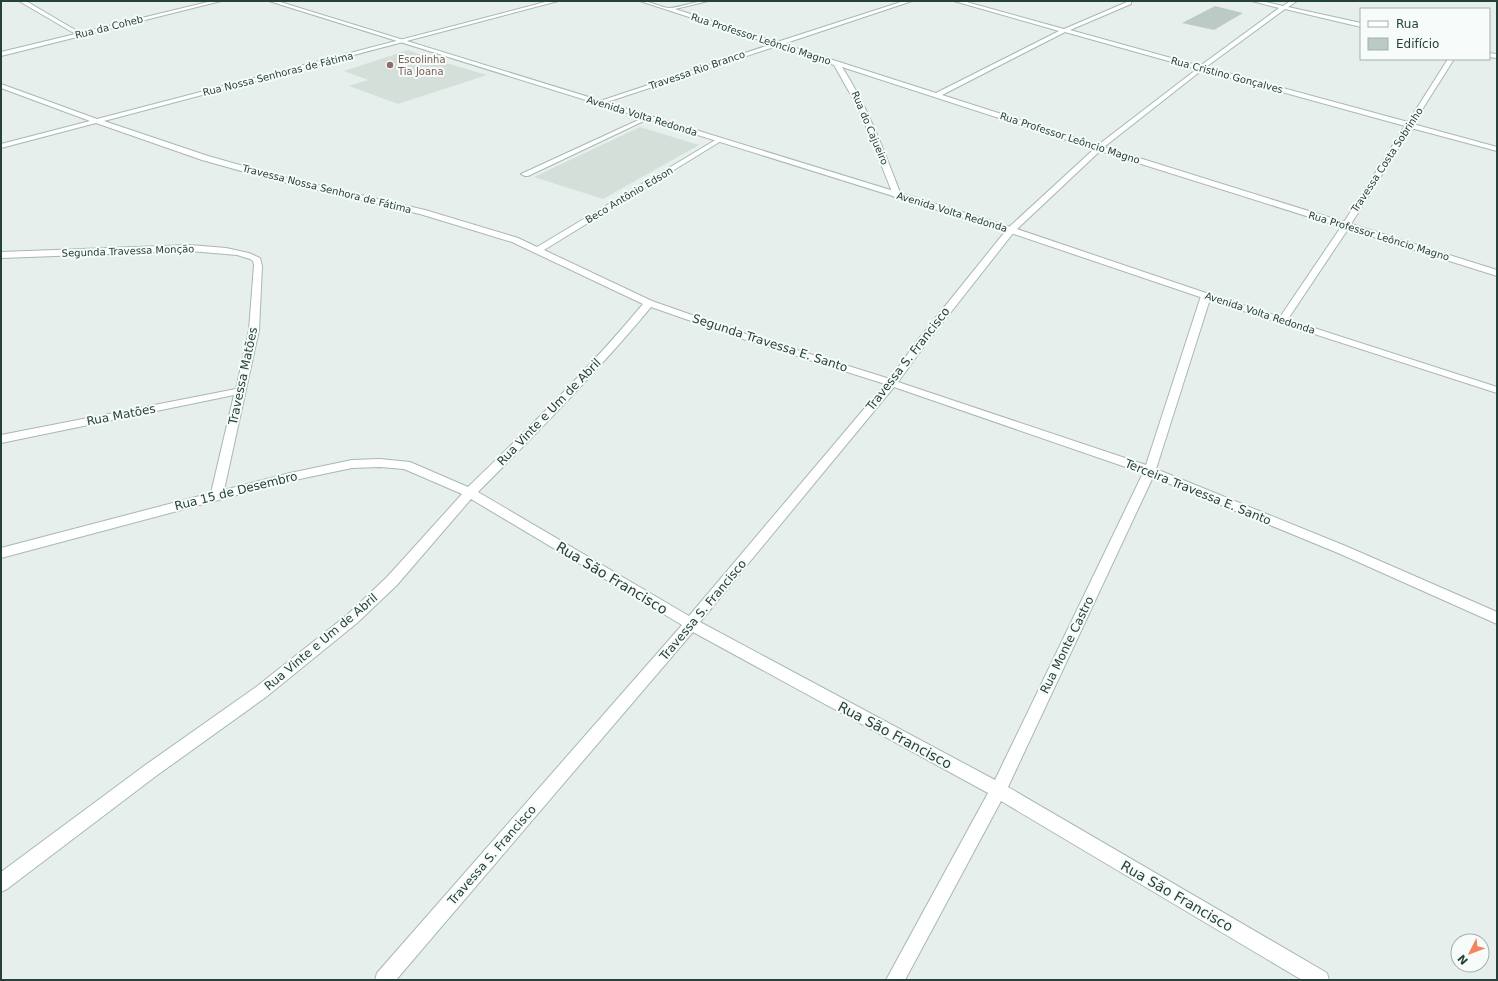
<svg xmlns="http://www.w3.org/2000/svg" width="1498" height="981" viewBox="0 0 1498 981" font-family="'DejaVu Sans',sans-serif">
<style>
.built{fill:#d4dfda}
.building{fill:#bbcac4}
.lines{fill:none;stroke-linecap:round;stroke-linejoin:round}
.minor-casing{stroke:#a8b8b2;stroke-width:2}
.tertiary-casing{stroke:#a8b8b2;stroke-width:2}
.minor{fill:#fff;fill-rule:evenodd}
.tertiary{fill:#fff;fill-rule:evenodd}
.education-dot{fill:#8d6e63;stroke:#f7fbf9;stroke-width:1.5}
.labels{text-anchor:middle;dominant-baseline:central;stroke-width:4;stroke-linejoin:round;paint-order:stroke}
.far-street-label{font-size:10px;fill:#24423a;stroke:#f7fbf9}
.far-education-label{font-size:10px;fill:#785e54;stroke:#f7fbf9;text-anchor:start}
.street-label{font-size:12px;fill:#24423a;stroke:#f7fbf9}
.near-street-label{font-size:14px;fill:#24423a;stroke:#f7fbf9}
</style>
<rect width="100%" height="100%" fill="#e6efeb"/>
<g class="built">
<polygon points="408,50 436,60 487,75 398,104 349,86 368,80 344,71"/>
<polygon points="640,127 699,145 603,199 534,177"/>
</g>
<polygon class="building" points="1215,6 1243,13 1214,30 1182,23"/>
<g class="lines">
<defs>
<g id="minor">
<polygon points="19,1 26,1 77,31 72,32"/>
<path d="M549,1H558L104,121L208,156L275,175L425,210L518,238L537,247L717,139H721V141L544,250L652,301L746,334L890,379L917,341L1008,228L1094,149L842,67C868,107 884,151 901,195L897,197H894L860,111L834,65L777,46L601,104H597V102L772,44L640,1C651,1 659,7 669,8C679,8 695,1 708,1L675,9L777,42L904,1H912L783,44L936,93L1059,31L954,1H963L1064,29L1127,2H1131V4L1070,30L1200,66L1279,8L1252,1H1262L1283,6L1290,1H1297L1288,7L1361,23V27L1285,9L1206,67L1408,122L1448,59H1454L1413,124L1497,147V151L1411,128L1351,224L1497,270V276L1348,229L1286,322H1280L1278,320L1341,227L1100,151L1014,232L925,345L898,382L1146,465L1201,296L1203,294H1209L1211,296L1156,469L1348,547L1497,612V624L1338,553L1153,477L1008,787L1327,973L1329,980H1302L1001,801L905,980H886L988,793L693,632L396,980H375L377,973L682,625L471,499L397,585L357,623L266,697L156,776L7,889L1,892V872L144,766L256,687L347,615L387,577L462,494L404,469L380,467L352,468L290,481L1,558V548L211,493L234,395L1,443V435L236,389L249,330L254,265L253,261L250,259L237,255L190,251L1,258V252L190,245L226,248L249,253L260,258L262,266L259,330L224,490L290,473L352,460L380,459L410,462L468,487C529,428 589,369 643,304L512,242L420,214L270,179L202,160L96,123L1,148V144L90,121L1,88V84L97,119ZM1065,32L1197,69L1098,145L942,95ZM1202,70L1405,126L1344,222L1104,147ZM651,307L740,338L885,384L689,616L478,492C538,432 597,372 651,307ZM894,387L1143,473L995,780L700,622Z"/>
<polygon points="1489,53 1497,54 1497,58 1489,57"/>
<polygon points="645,117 650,118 528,176 525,176 521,174"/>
</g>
<g id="tertiary">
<polygon points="212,1 221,1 1,56 1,52"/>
<polygon points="269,1 277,1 1014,228 1209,294 1497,387 1497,393 1203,298 1008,232"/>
</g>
</defs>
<use href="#minor" class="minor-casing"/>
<use href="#tertiary" class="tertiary-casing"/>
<use href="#minor" class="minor"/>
<use href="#tertiary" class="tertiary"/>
</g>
<circle class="education-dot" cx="390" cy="65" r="4"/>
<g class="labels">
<g class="far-street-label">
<text transform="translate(109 27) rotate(-14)">Rua da Coheb</text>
<text transform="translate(761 39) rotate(18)">Rua Professor Leôncio Magno</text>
<text transform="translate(697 70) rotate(-19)">Travessa Rio Branco</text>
<text transform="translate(278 74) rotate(-14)">Rua Nossa Senhoras de Fátima</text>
<text transform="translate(1227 75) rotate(15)">Rua Cristino Gonçalves</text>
<text transform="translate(642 116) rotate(17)">Avenida Volta Redonda</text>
<text transform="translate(870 128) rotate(67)">Rua do Cajueiro</text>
<text transform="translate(1070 138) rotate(18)">Rua Professor Leôncio Magno</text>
<text transform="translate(1387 160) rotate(-57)">Travessa Costa Sobrinho</text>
<text transform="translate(327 189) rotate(14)">Travessa Nossa Senhora de Fátima</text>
<text transform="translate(629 195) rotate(-31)">Beco Antônio Edson</text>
<text transform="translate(952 212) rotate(17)">Avenida Volta Redonda</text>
<text transform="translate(1379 236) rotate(17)">Rua Professor Leôncio Magno</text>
<text transform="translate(128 251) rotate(-2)">Segunda Travessa Monção</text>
<text transform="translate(1260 313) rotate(18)">Avenida Volta Redonda</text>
</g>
<g class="far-education-label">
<text x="398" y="59">Escolinha<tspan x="398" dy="12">Tia Joana</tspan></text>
</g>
<g class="street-label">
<text transform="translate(770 343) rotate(18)">Segunda Travessa E. Santo</text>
<text transform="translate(908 359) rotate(-52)">Travessa S. Francisco</text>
<text transform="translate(243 376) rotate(-78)">Travessa Matões</text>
<text transform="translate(549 412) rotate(-46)">Rua Vinte e Um de Abril</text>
<text transform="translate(121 415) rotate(-11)">Rua Matões</text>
<text transform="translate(236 491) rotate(-14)">Rua 15 de Desembro</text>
<text transform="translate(1198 492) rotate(22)">Terceira Travessa E. Santo</text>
<text transform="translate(703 610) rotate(-50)">Travessa S. Francisco</text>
<text transform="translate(321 642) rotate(-40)">Rua Vinte e Um de Abril</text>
<text transform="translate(1067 645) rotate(-64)">Rua Monte Castro</text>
<text transform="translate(492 855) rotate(-49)">Travessa S. Francisco</text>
</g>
<g class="near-street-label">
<text transform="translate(612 578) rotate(31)">Rua São Francisco</text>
<text transform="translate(895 735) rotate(28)">Rua São Francisco</text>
<text transform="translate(1177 896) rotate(30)">Rua São Francisco</text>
</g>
</g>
<rect width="1498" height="981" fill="none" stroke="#24423a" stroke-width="4"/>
<rect x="1360" y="8" width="130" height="52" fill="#f7fbf9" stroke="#a3b1ad"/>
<rect x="1368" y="21" width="20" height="6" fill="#ffffff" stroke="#a3b1ad"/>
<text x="1396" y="28" font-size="12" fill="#24423a">Rua</text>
<rect x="1368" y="38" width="20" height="12" fill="#bbcac4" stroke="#a3b1ad"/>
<text x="1396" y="48" font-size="12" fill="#24423a">Edifício</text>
<g transform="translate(1470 953) rotate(228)"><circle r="19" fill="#f7fbf9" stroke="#a3b1ad"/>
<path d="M0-3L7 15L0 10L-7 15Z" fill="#f4845f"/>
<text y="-6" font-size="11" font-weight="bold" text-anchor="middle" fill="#24423a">N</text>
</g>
</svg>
